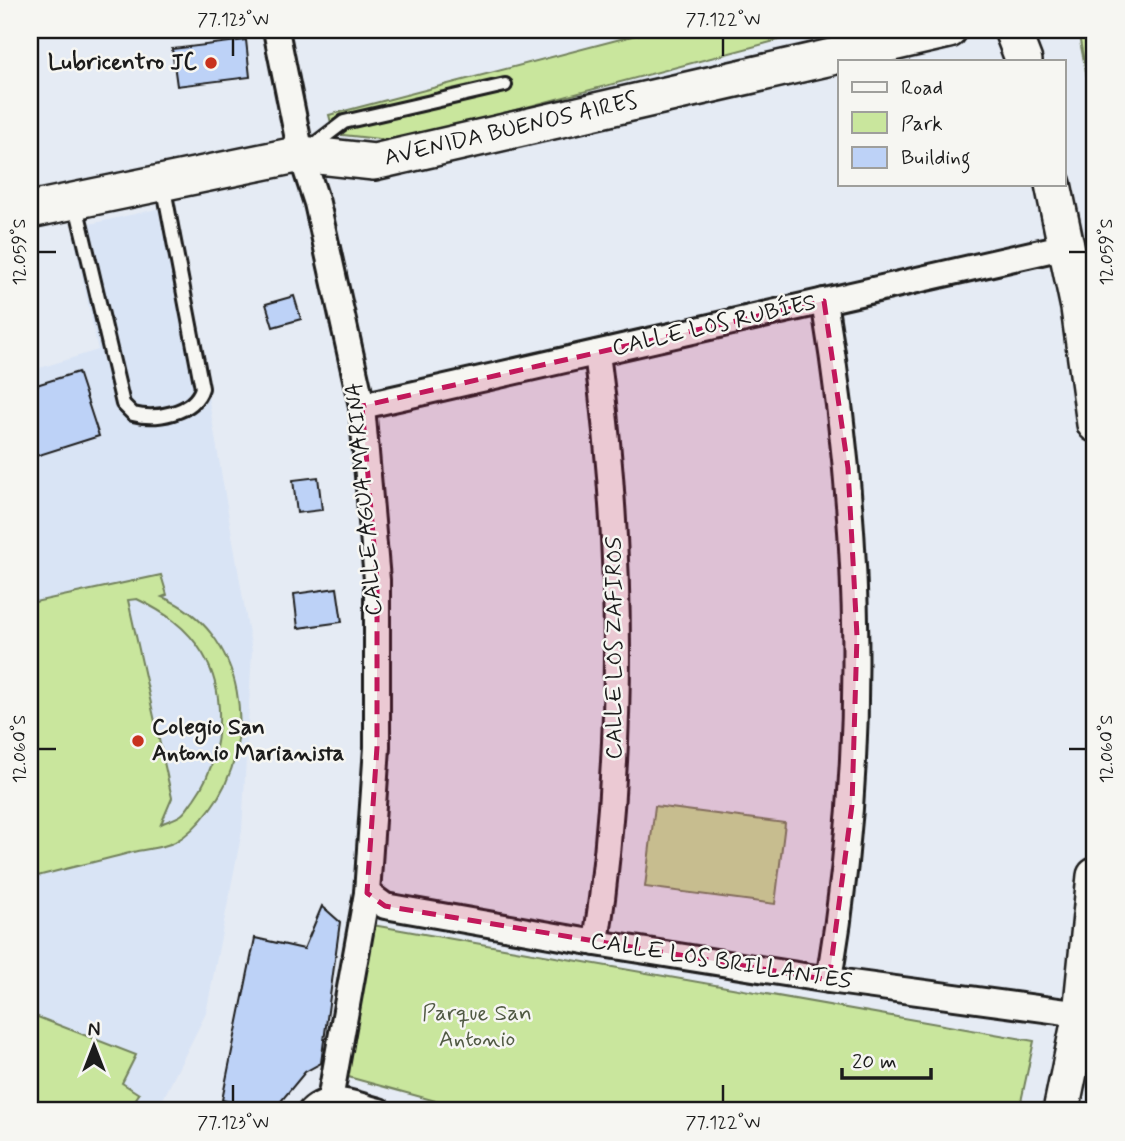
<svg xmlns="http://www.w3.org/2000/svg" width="1125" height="1141" viewBox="0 0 1125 1141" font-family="Mynerve,sans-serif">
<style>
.built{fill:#d9e4f5}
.green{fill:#c9e69d;stroke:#72815c;stroke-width:2;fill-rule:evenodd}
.building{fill:#bdd2f7;stroke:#1c1c1c;stroke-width:2}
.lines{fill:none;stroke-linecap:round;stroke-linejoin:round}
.lane-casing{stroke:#1c1c1c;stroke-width:18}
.street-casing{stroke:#1c1c1c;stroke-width:30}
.secondary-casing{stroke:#1c1c1c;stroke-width:40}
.lane{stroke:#f6f6f2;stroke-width:12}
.street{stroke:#f6f6f2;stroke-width:24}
.secondary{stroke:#f6f6f2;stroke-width:35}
.marked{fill:#c2185b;fill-opacity:0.2;stroke:#c2185b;stroke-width:5;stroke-dasharray:14 9;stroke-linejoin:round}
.ticks{fill:none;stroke:#1c1c1c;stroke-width:2.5}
.poi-dot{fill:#c8321e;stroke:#f6f6f2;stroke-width:2.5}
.labels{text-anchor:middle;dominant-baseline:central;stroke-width:5;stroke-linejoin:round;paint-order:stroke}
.poi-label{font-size:23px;font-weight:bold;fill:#1c1c1c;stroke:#f6f6f2;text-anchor:end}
.street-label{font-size:23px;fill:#1c1c1c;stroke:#f6f6f2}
.park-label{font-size:23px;fill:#505943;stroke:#f6f6f2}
.neatline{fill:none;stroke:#1c1c1c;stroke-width:2.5}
.ticks-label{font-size:18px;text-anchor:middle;fill:#1c1c1c}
</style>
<rect width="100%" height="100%" fill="#e5ebf4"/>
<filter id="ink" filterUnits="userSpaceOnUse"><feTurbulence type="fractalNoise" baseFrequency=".0143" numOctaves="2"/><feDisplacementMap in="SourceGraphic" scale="14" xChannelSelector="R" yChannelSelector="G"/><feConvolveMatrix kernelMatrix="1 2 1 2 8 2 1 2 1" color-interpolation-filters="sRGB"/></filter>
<g filter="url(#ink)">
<polygon class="built" points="175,205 252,651 242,831 206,1013 157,1111 30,1111 30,371 98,350 72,228"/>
<g class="green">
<polygon points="655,30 816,30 398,141 334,134 329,115"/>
<polygon points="1095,33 1095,117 1079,36"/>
<path d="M161,575L167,595L162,597C246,630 261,743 210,809C201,821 188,835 175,842C163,848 146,849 133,852C99,861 64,869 30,878V603ZM137,599C164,612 187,627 203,654C228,696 223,759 194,799C190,804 186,812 181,815C175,819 167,821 161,824L172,798L128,600Z"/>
<polygon points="655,806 785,823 775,904 645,887"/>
<polygon points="367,924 1034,1041 1019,1111 472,1111 341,1075"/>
<polygon points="30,1014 136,1055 122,1083 139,1094 128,1111 30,1111"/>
</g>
<g class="building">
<polygon points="246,40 250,77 177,86 172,49"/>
<polygon points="294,296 301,319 273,327 266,304"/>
<polygon points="78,372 99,436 30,458 30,387"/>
<polygon points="318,477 322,510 297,513 293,480"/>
<polygon points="337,588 342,622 298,628 294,594"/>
<polygon points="322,906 340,922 321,1063 305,1072 273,1111 222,1100 255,938 304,949"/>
</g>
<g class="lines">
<defs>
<g id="lane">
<polyline points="310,148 344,122 505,85"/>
<path d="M75,201L123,404L133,414C155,420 194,414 202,388L163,184"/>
</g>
<g id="street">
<polyline points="276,30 301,154 317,203 362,406 377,580 377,747 367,893 330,1100"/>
<path d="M824,301C862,531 868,749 829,980"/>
<polyline points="362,406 1067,246"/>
<polyline points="367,893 385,906 596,943 829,980 1081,1014"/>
<path d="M596,943C625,746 623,551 597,353"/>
<path d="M311,1111C331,1092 355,1105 379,1111"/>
</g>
<g id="secondary">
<polyline points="1012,30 1024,61"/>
<polyline points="1053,184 1079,308 1095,424"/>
<polyline points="30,210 301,154 374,162 949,30"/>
<polyline points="1061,1111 1081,1014 1095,876"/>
</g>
</defs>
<use href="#lane" class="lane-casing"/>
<use href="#street" class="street-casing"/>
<use href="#secondary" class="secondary-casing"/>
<use href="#lane" class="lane"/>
<use href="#street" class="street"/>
<use href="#secondary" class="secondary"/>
</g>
</g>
<path class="marked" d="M824,301L848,468L857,636L852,805L829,980L385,906L367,893L377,747V580L362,406Z"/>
<path class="ticks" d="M233,38V56M723,38V56M38,252H56M1069,252H1086M38,749H56M1069,749H1086M233,1085V1102M723,1085V1102"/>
<g class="poi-dot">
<circle cx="211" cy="63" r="7"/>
<circle cx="138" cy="741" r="7"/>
</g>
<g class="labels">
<g class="poi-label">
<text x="197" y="63">Lubricentro JC</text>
<text x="152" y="728" text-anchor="start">Colegio San<tspan x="152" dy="26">Antonio Marianista</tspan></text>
</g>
<g class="street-label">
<text transform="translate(511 130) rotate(-13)">AVENIDA BUENOS AIRES</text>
<text transform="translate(714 326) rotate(-13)">CALLE LOS RUBÍES</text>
<text transform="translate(365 499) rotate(-95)">CALLE AGUA MARINA</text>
<text transform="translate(615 648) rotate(-90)">CALLE LOS ZAFIROS</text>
<text transform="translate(721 962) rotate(9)">CALLE LOS BRILLANTES</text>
</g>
<g class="park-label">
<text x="477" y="1014">Parque San<tspan x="477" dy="26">Antonio</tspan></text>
</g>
</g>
<rect width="1125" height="1141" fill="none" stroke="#f6f6f2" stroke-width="77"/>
<rect x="838" y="60" width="228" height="126" fill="#f6f6f2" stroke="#9f9f9c" stroke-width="2"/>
<rect x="852" y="82" width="35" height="10" fill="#f6f6f2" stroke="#9f9f9c" stroke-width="2"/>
<text x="901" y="94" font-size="21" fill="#1c1c1c">Road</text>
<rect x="852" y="112" width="35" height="21" fill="#c9e69d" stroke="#9f9f9c" stroke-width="2"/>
<text x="901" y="130" font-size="21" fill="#1c1c1c">Park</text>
<rect x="852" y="147" width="35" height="21" fill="#bdd2f7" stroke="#9f9f9c" stroke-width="2"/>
<text x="901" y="164" font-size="21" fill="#1c1c1c">Building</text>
<g transform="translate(94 1046)" stroke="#f6f6f2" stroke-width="5" paint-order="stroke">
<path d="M0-5L12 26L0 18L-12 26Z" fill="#1c1c1c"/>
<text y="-10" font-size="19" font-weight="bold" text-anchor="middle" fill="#1c1c1c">N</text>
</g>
<path d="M842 1068v10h89v-10" fill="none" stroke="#1c1c1c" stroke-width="3.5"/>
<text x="852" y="1068" font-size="21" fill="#1c1c1c" stroke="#f6f6f2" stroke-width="5" paint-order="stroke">20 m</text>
<rect x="38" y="38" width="1048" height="1064" class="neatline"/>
<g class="ticks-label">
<text x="233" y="25">77.123°W</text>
<text x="723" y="25">77.122°W</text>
<text transform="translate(19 252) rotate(-90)" y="6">12.059°S</text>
<text transform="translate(1106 252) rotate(-90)" y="6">12.059°S</text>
<text transform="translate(19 749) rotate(-90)" y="6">12.060°S</text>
<text transform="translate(1106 749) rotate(-90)" y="6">12.060°S</text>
<text x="233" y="1128">77.123°W</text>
<text x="723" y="1128">77.122°W</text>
</g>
</svg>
